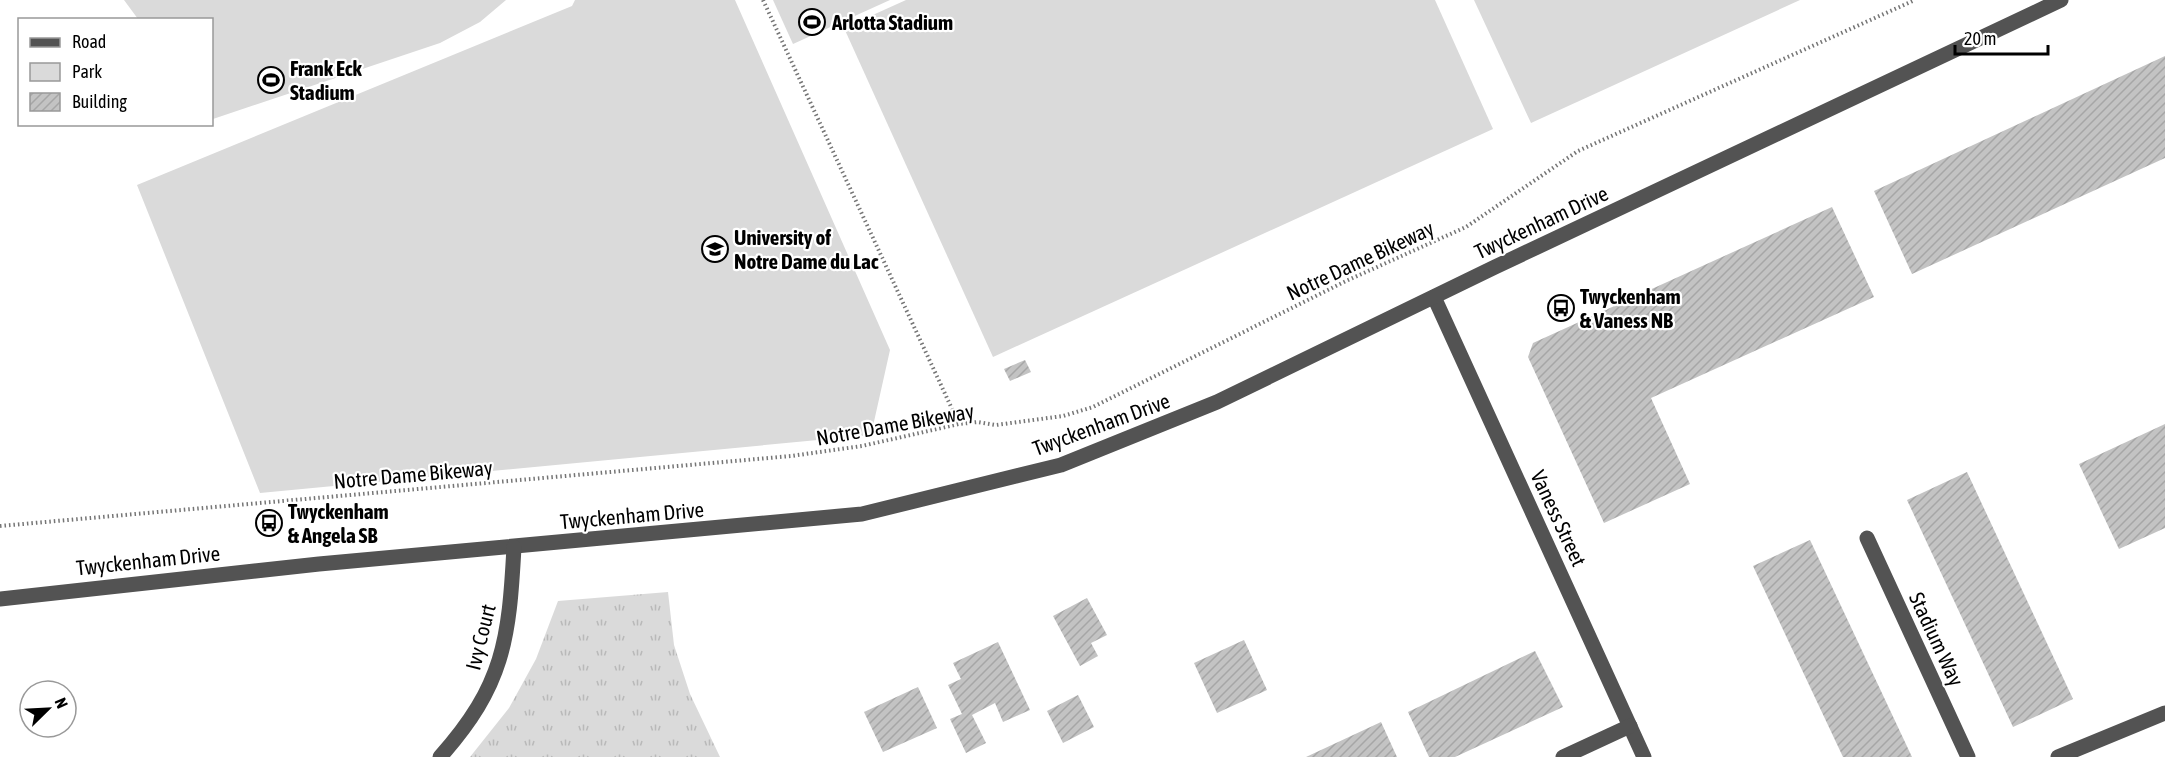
<svg xmlns="http://www.w3.org/2000/svg" width="2165" height="757" viewBox="0 0 2165 757" font-family="'Asap Condensed',sans-serif">
<style>
.grass{fill:url(#grass-tufts)}
.park{fill:#dadada}
.building{fill:url(#building-hatch)}
.lines{fill:none;stroke-linecap:round;stroke-linejoin:round}
.path{stroke:#757575;stroke-width:4;stroke-dasharray:1.5 3;stroke-linecap:butt}
.minor{stroke:#535353;stroke-width:15}
.labels{text-anchor:middle;dominant-baseline:central;stroke-width:4.5;stroke-linejoin:round;paint-order:stroke}
.poi-label{font-size:21px;font-weight:bold;fill:#000;stroke:#fff;text-anchor:start}
.street-label{font-size:21px;fill:#000;stroke:#fff}
</style>
<defs>
<pattern id="grass-tufts" width="24" height="20" patternUnits="userSpaceOnUse" patternTransform="scale(1.5)"><rect width="24" height="20" fill="#dadada"/><path d="M3 7l-1-3M5 7V3M7 7l1-3M15 17l-1-3M17 17v-4M19 17l1-3" fill="none" stroke="#b9b9b9"/></pattern>
<pattern id="building-hatch" width="6" height="6" patternUnits="userSpaceOnUse" patternTransform="scale(1.5)"><rect width="6" height="6" fill="#c3c3c3"/><path d="M-1 1l2-2M0 6l6-6M5 7l2-2" fill="none" stroke="#a6a6a6"/></pattern>
</defs>
<rect width="100%" height="100%" fill="#fff"/>
<polygon class="grass" points="668,592 674,645 690,694 720,757 470,757 509,708 536,659 558,601"/>
<g class="park">
<polygon points="124,0 506,0 480,22 440,43 213,119 212,20 138,19"/>
<polygon points="575,0 735,0 890,350 871,435 260,493 137,185 572,6"/>
<polygon points="773,0 890,0 793,44"/>
<polygon points="906,0 1435,0 1493,129 993,357 844,28"/>
<polygon points="1474,0 1800,0 1531,123"/>
</g>
<g class="building">
<polygon points="2165,56 2165,158 1912,274 1874,191"/>
<polygon points="1832,207 1874,297 1651,398 1690,484 1604,523 1528,357 1533,343"/>
<polygon points="1025,360 1031,372 1010,381 1004,369"/>
<polygon points="2165,424 2165,528 2119,549 2079,464"/>
<polygon points="1967,472 2073,699 2013,727 1907,500"/>
<polygon points="1810,540 1912,757 1843,757 1753,566"/>
<polygon points="1087,598 1107,635 1091,643 1098,656 1080,666 1053,616"/>
<polygon points="1244,640 1267,690 1217,713 1194,663"/>
<polygon points="998,642 1030,710 1003,722 995,703 972,715 986,743 966,753 950,719 962,714 948,685 961,679 953,663"/>
<polygon points="1535,651 1563,707 1455,757 1429,757 1408,712"/>
<polygon points="918,687 937,728 883,752 864,712"/>
<polygon points="1078,695 1094,727 1063,743 1047,711"/>
<polygon points="1381,722 1397,757 1306,757"/>
</g>
<g class="lines">
<g class="path">
<polyline points="763,0 959,424"/>
<polyline points="0,526 791,456 862,446 959,424 978,422 996,425 1063,416 1093,407 1346,281 1466,227 1578,151 1915,0"/>
</g>
<g class="minor">
<polyline points="1434,297 1644,757"/>
<polyline points="1867,538 1968,757"/>
<polyline points="0,599 319,564 862,514 1061,465 1217,402 1495,267 2061,0"/>
<path d="M440,757C504,685 509,640 514,547"/>
<polyline points="1563,757 1630,726"/>
<polyline points="2058,757 2165,713"/>
</g>
</g>
<defs>
<symbol id="stadium-ring" viewBox="-11 -11 22 22"><circle r="9.5" fill="#fff" stroke="#000" stroke-width="1.5"/><path d="M0-5a6.5 5 0 1 0 0 10a6.5 5 0 1 0 0-10ZM-3.5-1.8h7v3.6h-7Z" fill="#000"/></symbol>
<symbol id="university-ring" viewBox="-11 -11 22 22"><circle r="9.5" fill="#fff" stroke="#000" stroke-width="1.5"/><path d="M0-5L7-2L0 1L-7-2ZM-4 1L0 2.5L4 1V4Q0 6-4 4Z" fill="#000"/></symbol>
<symbol id="bus-ring" viewBox="-11 -11 22 22"><circle r="9.5" fill="#fff" stroke="#000" stroke-width="1.5"/><path d="M-5-6H5V4H4V6H2V4H-2V6H-4V4H-5ZM-3.5-4V0h7V-4ZM-3.5 1.2v1.5H-2V1.2ZM2 1.2v1.5H3.5V1.2Z" fill="#000"/></symbol>
</defs>
<g fill-rule="evenodd">
<use href="#stadium-ring" x="797" y="7" width="30" height="30"/>
<use href="#stadium-ring" x="256" y="65" width="30" height="30"/>
<use href="#university-ring" x="700" y="234" width="30" height="30"/>
<use href="#bus-ring" x="1546" y="293" width="30" height="30"/>
<use href="#bus-ring" x="254" y="508" width="30" height="30"/>
</g>
<g class="labels">
<g class="poi-label">
<text x="832" y="22">Arlotta Stadium</text>
<text x="290" y="68">Frank Eck<tspan x="290" dy="24">Stadium</tspan></text>
<text x="734" y="237">University of<tspan x="734" dy="24">Notre Dame du Lac</tspan></text>
<text x="1580" y="296">Twyckenham<tspan x="1580" dy="24">&amp; Vaness NB</tspan></text>
<text x="288" y="511">Twyckenham<tspan x="288" dy="24">&amp; Angela SB</tspan></text>
</g>
<g class="street-label">
<text transform="translate(1541 222) rotate(-25)">Twyckenham Drive</text>
<text transform="translate(1360 260) rotate(-25)">Notre Dame Bikeway</text>
<text transform="translate(895 424) rotate(-10)">Notre Dame Bikeway</text>
<text transform="translate(1101 424) rotate(-20)">Twyckenham Drive</text>
<text transform="translate(413 474) rotate(-5)">Notre Dame Bikeway</text>
<text transform="translate(632 515) rotate(-5)">Twyckenham Drive</text>
<text transform="translate(1559 518) rotate(65)">Vaness Street</text>
<text transform="translate(148 560) rotate(-6)">Twyckenham Drive</text>
<text transform="translate(480 637) rotate(-76)">Ivy Court</text>
<text transform="translate(1937 639) rotate(65)">Stadium Way</text>
</g>
</g>
<rect x="18" y="18" width="195" height="108" fill="#ffffff" stroke="#999999" stroke-width="1.5"/>
<rect x="30" y="38" width="30" height="9" fill="#535353" stroke="#999999" stroke-width="1.5"/>
<text x="72" y="48" font-size="18" fill="#000000">Road</text>
<rect x="30" y="63" width="30" height="18" fill="#dadada" stroke="#999999" stroke-width="1.5"/>
<text x="72" y="78" font-size="18" fill="#000000">Park</text>
<rect x="30" y="93" width="30" height="18" fill="url(#building-hatch)" stroke="#999999" stroke-width="1.5"/>
<text x="72" y="108" font-size="18" fill="#000000">Building</text>
<g transform="translate(48 709) rotate(66)"><circle r="28" fill="#ffffff" stroke="#999999" stroke-width="1.5"/>
<path d="M0-4.5L10 22L0 15L-10 22Z" fill="#000000"/>
<text y="-9" font-size="16" font-weight="bold" text-anchor="middle" fill="#000000">N</text>
</g>
<path d="M1955 45v9h93v-9" fill="none" stroke="#000000" stroke-width="3"/>
<text x="1964" y="45" font-size="18" fill="#000000" stroke="#ffffff" stroke-width="4.5" paint-order="stroke">20 m</text>
</svg>
